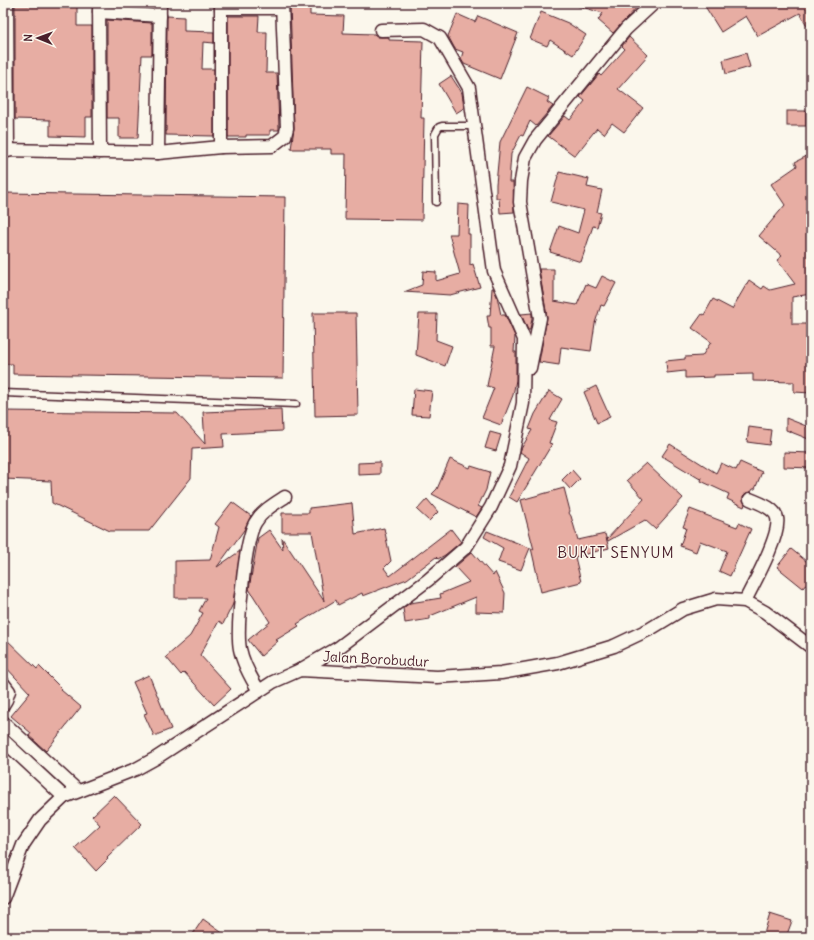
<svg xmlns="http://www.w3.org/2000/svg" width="814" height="940" viewBox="0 0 814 940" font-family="Delius,sans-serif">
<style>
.building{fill:#e7ada3;stroke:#4a1f2b}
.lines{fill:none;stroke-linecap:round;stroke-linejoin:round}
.lane-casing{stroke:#4a1f2b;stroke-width:9}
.street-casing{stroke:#4a1f2b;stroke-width:15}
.lane{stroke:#fbf7ec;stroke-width:6}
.street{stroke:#fbf7ec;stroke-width:12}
.labels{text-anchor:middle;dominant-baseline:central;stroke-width:3;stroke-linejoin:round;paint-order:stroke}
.street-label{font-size:14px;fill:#4a1f2b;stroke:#fbf7ec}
.neighbourhood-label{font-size:15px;letter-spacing:1px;fill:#4a1f2b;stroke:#fbf7ec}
</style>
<rect width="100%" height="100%" fill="#fbf7ec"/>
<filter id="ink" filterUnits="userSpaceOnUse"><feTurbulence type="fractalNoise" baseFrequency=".025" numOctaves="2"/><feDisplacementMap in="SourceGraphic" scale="8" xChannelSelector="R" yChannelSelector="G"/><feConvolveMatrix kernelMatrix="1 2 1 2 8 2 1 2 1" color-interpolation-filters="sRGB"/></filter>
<g filter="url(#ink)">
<g class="building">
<polygon points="45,3 77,3 77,26 92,26 92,117 86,117 86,137 50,136 50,120 15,119 15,5 45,6"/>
<polygon points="290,3 310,3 310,15 344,16 343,33 374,34 378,37 389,37 389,40 423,41 421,118 424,118 422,220 345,219 346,154 331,154 331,149 291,149 294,128"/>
<polygon points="579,3 641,3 613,33 598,20 603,13 578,6"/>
<polygon points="703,3 811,3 811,33 800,13 758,36 746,16 721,32"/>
<polygon points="541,12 568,23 586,35 573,55 550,40 547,46 530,39"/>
<polygon points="457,14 475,22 478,16 518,33 500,79 464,64 461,59 463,52 455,49 448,36"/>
<polygon points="167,16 184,17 184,31 214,32 214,43 203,42 202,69 214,69 214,136 166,135"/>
<polygon points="228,16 259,16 258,32 267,32 266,73 277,73 279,127 279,130 270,130 270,135 246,135 246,137 228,137"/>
<polygon points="107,20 152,23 152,55 142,55 138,138 119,138 119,118 107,118"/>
<polygon points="629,37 648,55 618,89 643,108 624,132 612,123 604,134 597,128 575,156 548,136 565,116 570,120 585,101 580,97 599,74 601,76 625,49 622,46"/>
<polygon points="746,53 750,67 726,74 723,60"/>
<polygon points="451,76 462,93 464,108 456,113 439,84"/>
<polygon points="527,87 549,98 547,102 553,106 536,126 530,121 523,136 521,135 511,154 509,182 513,182 514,212 500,213 499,198 496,198 496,184 500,142"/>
<rect x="787" y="111" width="19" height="15"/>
<polygon points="811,154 811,294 792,297 792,324 811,324 811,393 794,392 794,382 753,381 753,374 714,375 714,377 685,378 685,371 667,373 666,361 685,359 685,357 702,356 711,342 692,328 702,314 704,315 713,299 732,309 749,280 762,289 764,286 770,290 795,284 777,260 782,256 759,236 785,205 771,184 797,166 795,162"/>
<polygon points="559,172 589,179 587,187 602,190 597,212 601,213 597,227 593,226 581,262 550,252 559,226 578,233 584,210 551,202"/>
<polygon points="3,193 285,197 283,378 13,374 13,364 3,364"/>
<polygon points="458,204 469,205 468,234 470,234 470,265 473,264 480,287 450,295 404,292 422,285 423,271 436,272 436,281 460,274 449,234 457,234"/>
<polygon points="539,269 554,269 554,301 577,305 586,284 596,288 602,276 616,283 604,306 601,305 595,323 591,351 561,347 559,365 539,362 547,317"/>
<polygon points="492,288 493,288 497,296 501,315 505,315 515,336 514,352 516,352 516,380 513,395 501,425 482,418 494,388 487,386 495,346 491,346 491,328 489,328 487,316 490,316"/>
<polygon points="313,313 356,313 358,415 315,416"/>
<polygon points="532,313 532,318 530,330 528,330 521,314"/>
<polygon points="419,314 437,314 436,340 452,346 445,366 416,355"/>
<polygon points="596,386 610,417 597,423 584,392"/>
<polygon points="414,389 432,391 429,416 412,415"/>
<polygon points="549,391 562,399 550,420 557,422 549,443 552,444 517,502 509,497 529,458 520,452 521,449 532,430 529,429 535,414"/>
<polygon points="281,409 282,431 223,434 224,447 192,449 191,478 149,531 110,531 52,503 51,481 4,479 3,411 177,413 205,444 203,412"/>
<polygon points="786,418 811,428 811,440 786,430"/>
<polygon points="749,427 771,430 769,445 747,442"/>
<polygon points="490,432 501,435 496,451 485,448"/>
<polygon points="670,444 716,473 721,463 736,470 740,462 762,472 755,489 753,489 751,492 746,493 743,496 743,500 745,504 744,507 727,499 729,494 701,481 702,477 700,479 662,456"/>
<polygon points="784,452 811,453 811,468 784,467"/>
<polygon points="450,459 470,468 471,466 490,472 486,490 478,506 482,508 476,517 432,494 437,489"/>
<polygon points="380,462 380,474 358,475 358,463"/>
<polygon points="646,463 683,498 655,529 645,520 608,541 607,539 644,499 627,480"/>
<polygon points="572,470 580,479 570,489 562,480"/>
<polygon points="564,488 570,511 569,513 571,516 578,540 605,534 609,548 575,557 581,582 541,592 531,548 534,550 521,500"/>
<polygon points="427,499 438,512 429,521 417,510"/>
<polygon points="232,502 251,516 244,530 217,567 240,551 233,604 223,624 219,621 200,655 231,689 214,705 184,672 181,675 166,657 190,636 203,613 199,611 206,598 175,598 175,561 210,560 219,527 215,524"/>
<polygon points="352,503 355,534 384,528 391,561 384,568 390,576 451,529 461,542 445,555 438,559 436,557 407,579 363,596 362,593 338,605 336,600 297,624 299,626 276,640 278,641 261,656 248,640 270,622 249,589 258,538 269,530 283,550 282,538 324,601 312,532 282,532 282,513 309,513 309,508"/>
<polygon points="690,509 737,527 739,523 751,529 730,576 719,571 727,551 700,541 696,552 680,546 686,528 683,527"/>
<polygon points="487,531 530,548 521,570 498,562 503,548 484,537"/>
<polygon points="791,549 811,565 811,578 803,588 777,567"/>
<polygon points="472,552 493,576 495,572 505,593 504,613 476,612 476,597 430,616 430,619 405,623 403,608 410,603 441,598 440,594 469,582 455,567"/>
<polygon points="3,636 37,669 39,666 62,689 61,690 81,707 46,751 29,736 31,733 11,716 30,693 3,664"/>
<polygon points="149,675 171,729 154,736 144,714 147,713 133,682"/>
<polygon points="114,795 142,824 107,858 108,859 96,871 75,848 100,825 92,816"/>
<polygon points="770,914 792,921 786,937 763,937"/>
<polygon points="203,919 228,937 191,937"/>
</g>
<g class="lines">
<defs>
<g id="lane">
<polyline points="436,202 435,134 439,127 442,126 476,126"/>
<polyline points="3,393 296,404"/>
</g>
<g id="street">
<polyline points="7,3 8,151"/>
<polyline points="99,3 100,152"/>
<polyline points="221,8 282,8"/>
<polyline points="99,12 160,16"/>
<polyline points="221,147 221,3"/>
<polyline points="3,150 158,153 221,147 272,146 285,136 287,128 282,3"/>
<polyline points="158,153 160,3"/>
<polyline points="530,368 540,318 520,202 521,181 525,158 535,140 626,29 654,3"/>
<path d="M745,601C753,585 781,535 777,518C775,508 759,503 750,499"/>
<polyline points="300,670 338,648 428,580 466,547 491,507 510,466 523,403 524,339 494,271 469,88 440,38 424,29 381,30"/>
<polyline points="3,683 9,691 6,700 3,705"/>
<path d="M259,691C251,678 243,664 240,649C236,629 245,540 255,523C262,511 274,504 285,497"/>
<polyline points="3,722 78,791"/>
<polyline points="3,740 64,797"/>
<polyline points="3,898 23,845 40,820 64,797 136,769 156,758 273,682 300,670 437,677 501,673 558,663 614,646 650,629 683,609 716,599 745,601 765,612 811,647"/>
</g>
</defs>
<use href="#lane" class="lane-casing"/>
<use href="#street" class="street-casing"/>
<use href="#lane" class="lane"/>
<use href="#street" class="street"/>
</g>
</g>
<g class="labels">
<g class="street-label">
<text transform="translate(376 659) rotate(3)">Jalan Borobudur</text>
</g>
<g class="neighbourhood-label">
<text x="616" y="552">BUKIT SENYUM</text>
</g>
</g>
<rect width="814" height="940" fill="none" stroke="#fbf7ec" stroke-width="16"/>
<rect x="8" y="8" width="798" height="924" fill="none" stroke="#4a1f2b" stroke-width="1.5" filter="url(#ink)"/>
<g transform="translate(38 38) rotate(271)" stroke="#fbf7ec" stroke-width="3" paint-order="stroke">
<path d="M0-3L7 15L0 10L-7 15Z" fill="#4a1f2b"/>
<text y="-6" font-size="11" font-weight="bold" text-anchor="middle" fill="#4a1f2b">N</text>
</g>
</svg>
